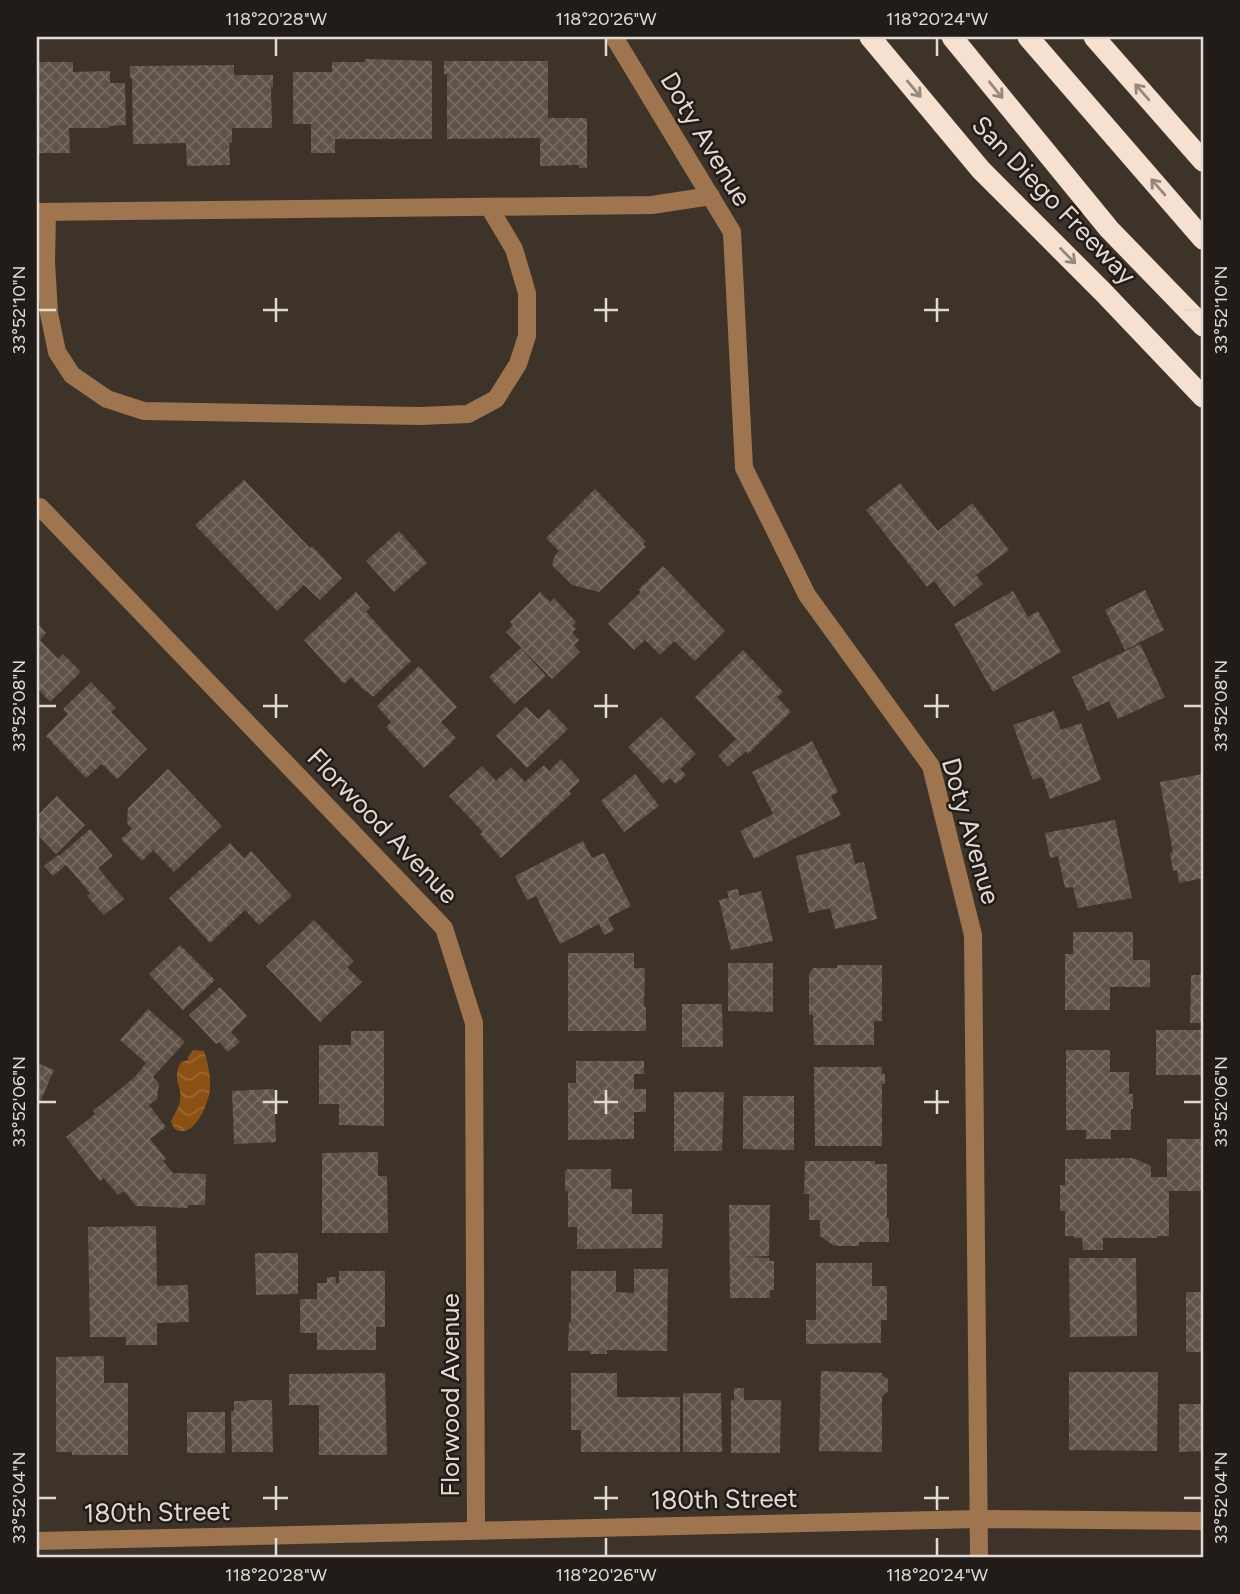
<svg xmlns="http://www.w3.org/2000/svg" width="1240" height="1594" viewBox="0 0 1240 1594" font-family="Figtree,sans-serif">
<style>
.water{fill:url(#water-waves)}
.building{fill:url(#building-cross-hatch)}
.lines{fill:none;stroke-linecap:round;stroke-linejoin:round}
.minor{stroke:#9f7550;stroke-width:18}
.highway{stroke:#f6e0cf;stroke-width:21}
.oneway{stroke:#96887c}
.ticks{fill:none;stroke:#e2dad4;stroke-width:2.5}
.labels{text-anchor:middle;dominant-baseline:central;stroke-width:5;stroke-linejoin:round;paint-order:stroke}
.street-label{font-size:26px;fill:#e2dad4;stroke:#211c17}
.neatline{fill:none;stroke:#e2dad4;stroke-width:2.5}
.ticks-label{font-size:18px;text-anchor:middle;fill:#e2dad4}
</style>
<defs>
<pattern id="water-waves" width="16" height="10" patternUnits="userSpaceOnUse" patternTransform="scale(1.75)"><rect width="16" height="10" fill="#8b5114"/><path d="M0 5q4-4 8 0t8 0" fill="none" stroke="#9b6935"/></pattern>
<pattern id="building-cross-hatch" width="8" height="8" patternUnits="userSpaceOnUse" patternTransform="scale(1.75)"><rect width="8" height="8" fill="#5f5348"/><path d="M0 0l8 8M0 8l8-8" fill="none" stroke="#766b62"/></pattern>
</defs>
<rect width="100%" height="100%" fill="#3e3329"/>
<path class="water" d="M193,1050L204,1051C208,1063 211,1077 210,1090C208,1103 198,1129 184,1131C176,1132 174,1129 171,1122C173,1115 179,1108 180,1101C183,1086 171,1079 181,1062L188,1060V1057Z"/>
<g class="building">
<polygon points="365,59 432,61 432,139 335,139 335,153 311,153 311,124 293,124 293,72 332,72 332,62 365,62"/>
<polygon points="444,61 548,61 548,118 587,118 587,168 579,168 579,165 540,166 540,138 447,139 447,74 444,74"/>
<polygon points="37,62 73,62 73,72 110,71 110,83 125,83 126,125 109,126 109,128 69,128 70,153 37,153"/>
<polygon points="234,65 234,75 273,75 273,87 271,87 272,128 232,128 232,143 229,143 230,165 187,166 186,143 133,144 132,78 130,78 130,66"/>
<polygon points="244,480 310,548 312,546 342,578 320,600 304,585 277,611 195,525"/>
<polygon points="900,483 938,531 972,503 1009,550 976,575 983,584 954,607 934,581 927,587 866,510"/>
<polygon points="595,489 646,542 643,544 646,547 599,592 572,585 552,565 554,557 559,551 546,538"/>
<polygon points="399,531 427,563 394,592 366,561"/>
<polygon points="663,566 725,631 695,661 674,641 660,655 645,640 634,650 608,624 641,592 638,590"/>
<polygon points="1145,590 1164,630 1125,650 1105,610"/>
<polygon points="1013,591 1028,617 1038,611 1061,652 993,692 954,624"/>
<polygon points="356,592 370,608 366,612 411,661 373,697 367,691 366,692 351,677 344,684 304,640"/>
<polygon points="540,592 550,602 554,598 576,622 573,626 576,629 572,632 579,640 574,645 580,652 552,679 506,632 513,625 510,622"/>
<polygon points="37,623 46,633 40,640 58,659 63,654 81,672 50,702 37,688"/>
<polygon points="1140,644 1165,697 1118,719 1109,701 1088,711 1072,677"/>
<polygon points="521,648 546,676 514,704 489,677"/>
<polygon points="743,650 783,692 777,697 791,712 748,754 746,751 728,767 718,756 736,739 695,697"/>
<polygon points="419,666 457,707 441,722 456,738 424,768 386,727 391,722 377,706"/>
<polygon points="91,682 116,708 111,712 147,749 117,779 102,764 86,778 46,736 68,714 63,709"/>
<polygon points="526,707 538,719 549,709 568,729 527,768 496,736"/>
<polygon points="1054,711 1061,730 1081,723 1101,780 1050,799 1042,777 1033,780 1013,725"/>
<polygon points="661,717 696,754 680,769 686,775 676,784 670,778 663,784 628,747"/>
<polygon points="812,741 838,792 831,796 841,815 754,859 740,831 773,814 752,772"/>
<polygon points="561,759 580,781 569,791 571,794 501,858 480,834 483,832 449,796 482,766 496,781 511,767 525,782 544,765 549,771"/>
<polygon points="168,769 222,826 174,872 153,850 142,861 121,839 132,829 127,823 128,808"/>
<polygon points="635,774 659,806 624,832 601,801"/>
<polygon points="1203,774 1203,878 1179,883 1177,870 1173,871 1170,853 1173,853 1160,782"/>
<polygon points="57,796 85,825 56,854 37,834 37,816"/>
<polygon points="1115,820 1132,898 1078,908 1073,887 1065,888 1058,856 1050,858 1045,833"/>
<polygon points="90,829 113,856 98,868 124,899 104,915 87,896 90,893 66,865 53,876 44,866 58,855 59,856"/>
<polygon points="583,841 592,858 604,853 631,906 608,918 614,930 604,935 599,924 560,944 536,896 527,900 515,876"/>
<polygon points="230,843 244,858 251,851 292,896 259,925 245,910 210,943 169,898"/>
<polygon points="850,843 855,864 864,862 877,919 835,929 830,908 809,913 796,856"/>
<polygon points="738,889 739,896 761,891 773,941 731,950 719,900 729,898 727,891"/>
<polygon points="314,920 354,961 347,967 362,982 320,1022 266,966"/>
<polygon points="1073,932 1133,932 1133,960 1150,960 1150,987 1110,987 1110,1010 1065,1010 1065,954 1073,954"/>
<polygon points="180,945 215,980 183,1010 149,974"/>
<polygon points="568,953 634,953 634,968 645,968 644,1007 646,1007 646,1031 568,1031"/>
<polygon points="728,963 773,963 773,1012 728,1011"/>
<polygon points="837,965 882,965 882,1021 874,1021 874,1045 814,1045 813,1015 809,1015 809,974 813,968 837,968"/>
<polygon points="1191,975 1203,975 1203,1023 1190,1023"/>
<polygon points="220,987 247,1016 231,1032 240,1042 228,1052 219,1042 216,1044 189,1015"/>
<polygon points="682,1004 722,1004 723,1047 682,1047"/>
<polygon points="148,1009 185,1042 153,1077 159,1084 157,1099 149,1105 166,1127 150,1139 166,1159 163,1161 173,1173 206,1174 205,1205 188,1205 188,1208 136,1206 124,1191 118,1195 104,1178 100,1181 66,1137 95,1114 93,1111 135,1077 146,1063 120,1040"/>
<polygon points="1156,1030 1201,1030 1201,1040 1203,1040 1203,1064 1201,1064 1201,1075 1156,1075"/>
<polygon points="351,1031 384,1031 384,1126 339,1125 339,1104 319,1104 319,1045 351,1045"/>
<polygon points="1066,1050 1110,1050 1110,1072 1129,1072 1129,1094 1133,1094 1133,1109 1131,1109 1131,1130 1111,1130 1111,1139 1086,1139 1086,1130 1066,1130"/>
<polygon points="576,1061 644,1061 644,1074 634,1074 634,1089 646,1089 646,1112 634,1112 634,1139 568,1140 568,1083 576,1083"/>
<polygon points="37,1063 54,1070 37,1109"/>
<polygon points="814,1067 882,1067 882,1074 885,1074 885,1084 882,1084 882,1146 815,1146"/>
<polygon points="274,1089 276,1142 234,1144 232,1091"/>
<polygon points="674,1092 724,1092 722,1151 674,1151"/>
<polygon points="743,1096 794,1096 794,1150 743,1149"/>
<polygon points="1167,1139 1203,1139 1203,1191 1169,1191 1169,1236 1157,1236 1157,1238 1103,1238 1103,1250 1083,1250 1082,1238 1074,1238 1074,1236 1065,1236 1065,1211 1060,1211 1060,1185 1065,1185 1065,1159 1133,1158 1151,1166 1151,1177 1167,1177"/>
<polygon points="378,1152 378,1176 387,1176 388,1233 322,1233 322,1153"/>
<polygon points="805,1161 875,1161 875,1164 887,1164 887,1218 889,1218 889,1242 859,1242 859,1246 838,1246 833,1245 820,1236 820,1220 809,1220 809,1194 804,1194"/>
<polygon points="567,1169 611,1169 611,1189 632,1189 632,1214 663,1214 662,1248 577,1249 577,1227 568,1227 568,1191 565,1191 565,1171 567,1171"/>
<polygon points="729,1205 770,1205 769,1256 741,1257 769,1258 769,1261 774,1261 774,1290 770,1290 770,1298 730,1298"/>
<polygon points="156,1226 157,1286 188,1285 189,1322 157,1323 157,1345 126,1345 126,1337 90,1337 88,1227"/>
<polygon points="255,1253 298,1253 298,1294 256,1295"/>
<polygon points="1069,1258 1136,1258 1137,1336 1070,1337"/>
<polygon points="816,1263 872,1263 872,1286 887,1286 887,1320 881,1320 881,1343 806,1344 806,1320 816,1320"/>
<polygon points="634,1269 668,1269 667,1351 607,1350 607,1354 590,1354 590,1351 568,1351 569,1322 571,1322 571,1271 616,1271 616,1292 634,1293"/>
<polygon points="339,1271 385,1271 385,1327 376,1327 376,1350 317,1350 317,1333 300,1333 300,1299 317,1299 317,1283 327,1283 327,1277 336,1277 336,1283 339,1283"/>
<rect x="1186" y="1292" width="17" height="60"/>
<polygon points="104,1356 104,1383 128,1383 128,1455 72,1455 72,1452 56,1452 56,1357"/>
<polygon points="821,1371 882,1373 882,1375 888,1379 888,1391 882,1397 882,1452 819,1451"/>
<polygon points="1069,1372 1158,1372 1157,1451 1069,1450"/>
<polygon points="385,1373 387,1455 319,1455 319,1405 289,1405 289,1374"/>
<polygon points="571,1373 617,1373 617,1397 680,1397 680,1452 581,1452 581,1430 571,1430"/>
<polygon points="734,1388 744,1388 744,1400 781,1400 780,1453 731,1453 731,1400 734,1400"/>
<polygon points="683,1393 721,1393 722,1452 683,1452"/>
<polygon points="247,1400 272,1400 273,1452 232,1452 231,1411 234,1411 234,1401 247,1401"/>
<polygon points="1179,1404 1203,1404 1203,1451 1179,1452"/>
<rect x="187" y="1412" width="38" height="41"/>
</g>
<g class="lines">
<g class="minor">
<polyline points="614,37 732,232 744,468 807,595 931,766 973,935 979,1557"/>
<polyline points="37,212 652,205 711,196"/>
<polyline points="47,212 46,262 49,313 57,352 72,375 107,399 144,411 420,416 468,414 496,399 518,364 527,336 527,293 514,249 489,207"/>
<polyline points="37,507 40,507 444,928 474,1023 476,1530"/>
<polyline points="37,1541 979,1519 1203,1521"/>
</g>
<g class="highway">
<polyline points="870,37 981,170 1103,292 1203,397"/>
<polyline points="952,37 1109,229 1203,326"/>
<polyline points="1028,37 1203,239"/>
<polyline points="1094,37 1203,161"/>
</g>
</g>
<defs><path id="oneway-shaft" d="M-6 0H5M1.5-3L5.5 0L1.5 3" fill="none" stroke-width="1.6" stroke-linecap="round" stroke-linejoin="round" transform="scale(1.75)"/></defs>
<g class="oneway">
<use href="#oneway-shaft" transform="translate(914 89) rotate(50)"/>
<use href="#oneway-shaft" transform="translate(996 90) rotate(51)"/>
<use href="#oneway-shaft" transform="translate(1142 92) rotate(-131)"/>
<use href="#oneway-shaft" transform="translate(1158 187) rotate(-131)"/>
<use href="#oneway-shaft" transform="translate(1068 256) rotate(45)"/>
</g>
<path class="ticks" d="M276,38V56M606,38V56M937,38V56M276,298V322M606,298V322M937,298V322M38,310H56M263,310H288M594,310H618M924,310H949M1184,310H1202M276,694V718M606,694V718M937,694V718M38,706H56M263,706H288M594,706H618M924,706H949M1184,706H1202M276,1090V1114M606,1090V1114M937,1090V1114M38,1102H56M263,1102H288M594,1102H618M924,1102H949M1184,1102H1202M276,1486V1510M606,1486V1510M937,1486V1510M38,1498H56M263,1498H288M594,1498H618M924,1498H949M1184,1498H1202M276,1538V1556M606,1538V1556M937,1538V1556"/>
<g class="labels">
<g class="street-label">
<text transform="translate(706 139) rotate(59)">Doty Avenue</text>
<text transform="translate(1054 200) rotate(46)">San Diego Freeway</text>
<text transform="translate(383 826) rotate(46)">Florwood Avenue</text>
<text transform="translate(971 831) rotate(74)">Doty Avenue</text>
<text transform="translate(450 1395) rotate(-90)">Florwood Avenue</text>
<text transform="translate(724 1499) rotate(-1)">180th Street</text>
<text transform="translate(157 1512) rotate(-1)">180th Street</text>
</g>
</g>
<rect width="1240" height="1594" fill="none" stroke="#211c17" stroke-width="77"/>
<rect x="38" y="38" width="1164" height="1518" class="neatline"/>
<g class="ticks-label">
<text x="276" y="25">118°20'28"W</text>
<text x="606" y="25">118°20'26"W</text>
<text x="937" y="25">118°20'24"W</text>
<text transform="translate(19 310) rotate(-90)" y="6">33°52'10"N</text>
<text transform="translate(1221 310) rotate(-90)" y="6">33°52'10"N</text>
<text transform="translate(19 706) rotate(-90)" y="6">33°52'08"N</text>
<text transform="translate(1221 706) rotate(-90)" y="6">33°52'08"N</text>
<text transform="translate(19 1102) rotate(-90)" y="6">33°52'06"N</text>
<text transform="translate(1221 1102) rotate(-90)" y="6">33°52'06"N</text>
<text transform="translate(19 1498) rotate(-90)" y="6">33°52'04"N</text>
<text transform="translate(1221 1498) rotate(-90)" y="6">33°52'04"N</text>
<text x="276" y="1581">118°20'28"W</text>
<text x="606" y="1581">118°20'26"W</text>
<text x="937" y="1581">118°20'24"W</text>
</g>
</svg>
